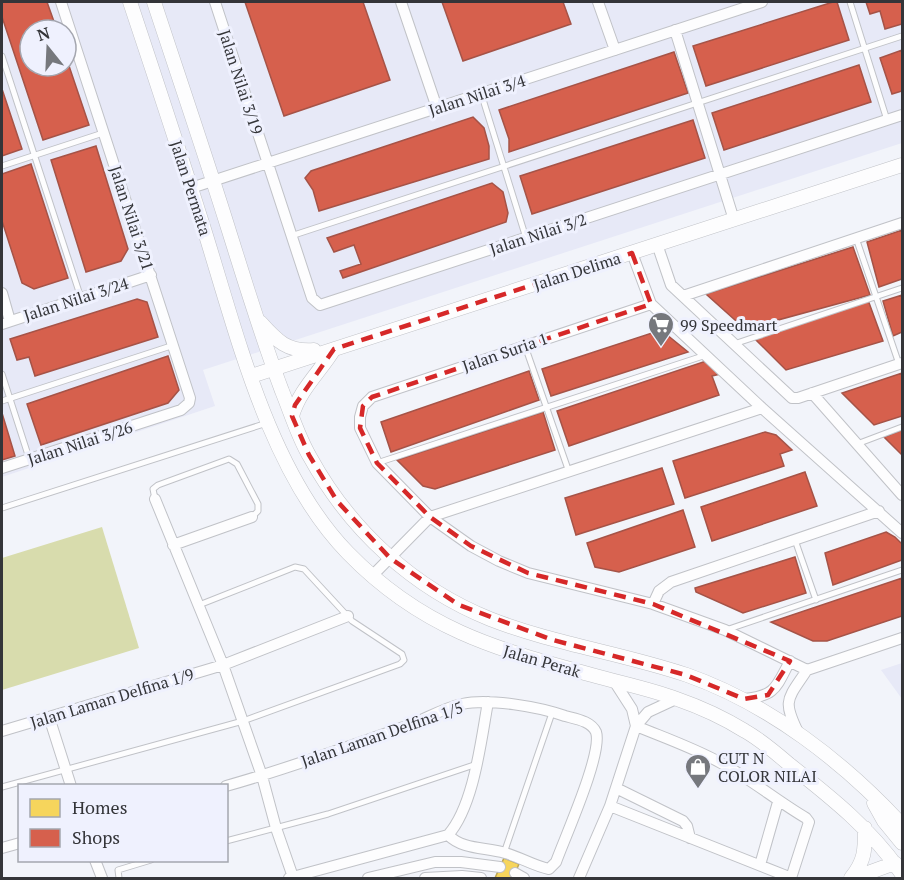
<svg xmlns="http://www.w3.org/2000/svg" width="904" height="880" font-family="'PT Serif',serif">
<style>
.built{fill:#e7e9f7;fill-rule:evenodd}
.green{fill:#d8dcad}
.homes{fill:#f6d55c;stroke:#bca552;stroke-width:1.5}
.shops{fill:#d6604d;stroke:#a55347;stroke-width:1.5}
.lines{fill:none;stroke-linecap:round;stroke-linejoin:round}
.lane-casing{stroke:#c0c2c7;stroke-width:7}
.street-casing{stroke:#c0c2c7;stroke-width:12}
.secondary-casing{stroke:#c0c2c7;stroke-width:15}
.lane{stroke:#fdfdfe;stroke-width:5}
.street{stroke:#fdfdfe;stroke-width:10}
.secondary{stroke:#fdfdfe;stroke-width:14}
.marked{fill:none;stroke:#d62828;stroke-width:4.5;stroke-dasharray:12 8;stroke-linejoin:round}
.labels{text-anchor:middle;stroke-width:6;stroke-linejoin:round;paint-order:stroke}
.street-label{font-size:16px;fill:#343539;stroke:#eff1fe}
.poi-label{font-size:16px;fill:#343539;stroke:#eff1fe;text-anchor:start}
</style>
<rect width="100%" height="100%" fill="#f2f4fa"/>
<path class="built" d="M2,2H902V143L203,370L215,406L2,477ZM30,30H66V66H30Z
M902,663V699L881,670Z"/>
<path class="green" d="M102,527L139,648L2,690V558Z"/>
<path class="homes" d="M504,858L519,864L513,878H495Z"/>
<path class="shops" d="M2,2H47L57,30H30V66H66V57L89,125L43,140L2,17Z
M245,2H363L390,80L284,116Z
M442,2H563L571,24L463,61Z
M833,2H837L849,40L706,86L693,46Z
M866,2H902V24L885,29L880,11L870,14Z
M902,50V91L892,94L880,58Z
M674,52L688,93L509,152V139L499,110Z
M859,65L871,102L724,150L712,113Z
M2,89L22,149L2,156Z
M473,117L484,128L489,146V159L319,211L313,190L305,178L311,171Z
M693,120L705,158L532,214L520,176Z
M96,146L128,249L121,261L86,272L51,160Z
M31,164L68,278L34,289L22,283L2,221V174Z
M492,183L503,192L508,213L506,222L343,278L340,271L361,264L354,245L334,252L327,238Z
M902,230V279L879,287L867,242Z
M853,247L870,295L745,329L706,294Z
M902,295V332L893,336L883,301Z
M137,299L147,302L158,337L35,376L29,357L17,360L10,339Z
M868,300L883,341L786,370L754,338Z
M661,330L688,352L551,396L542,369Z
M168,356L179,390L168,403L41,445L27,404Z
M706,361L720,374L712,376L719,395L569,446L557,411Z
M529,371L539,400L391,452L381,422Z
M902,373V416L874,425L842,393Z
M543,412L555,450L435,489L423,486L397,460Z
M2,413L15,456L2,460Z
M902,430V455L884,437Z
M765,432L776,435L792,450L780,454L784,466L685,498L673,461Z
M662,468L674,504L576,535L565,498Z
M805,472L817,506L712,541L701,507Z
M683,510L695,547L619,572L595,567L587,543Z
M886,532L895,537L902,544V560L833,585L825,553Z
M795,557L806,593L743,613L696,592L695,588Z
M902,578V616L827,641H813L771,622Z"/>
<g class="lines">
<defs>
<path id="lane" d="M850,2L887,120
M2,56L81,298
M481,93L526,238
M2,166L103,133
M291,236L902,36
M856,238L899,364
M734,344L902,288
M525,346L569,472
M2,374L29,458
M2,401L174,345
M857,444L902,427
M377,463L706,355
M155,499L153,489L158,485L229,459L237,464L258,504V511L252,517
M2,508L267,423
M795,540L816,600
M726,630L902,570
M2,787L243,721L400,664L404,660L402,654L352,621L304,569L295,567L290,569L199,605
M226,841L328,814L477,764
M504,853L552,713
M119,878L118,870L151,860"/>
<path id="street" d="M215,2L312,298L320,305L902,115
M401,2L437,108
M598,2L615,50
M675,30L734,220
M191,188L762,2
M657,244L671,285L792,398H798L902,363
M632,253L651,304L762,408L902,533
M2,293L10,321
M683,296L902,223
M651,304L372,397L363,406L360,417V428L377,463L430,517L471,546L499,561L528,573L653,604L725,630L807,670L902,638
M2,324L151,275
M812,393L902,495
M2,468L181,410L189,403L190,398L61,2
M155,499L223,665L262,776L276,828L293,877
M173,545L252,517
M372,576L430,517L762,408
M653,604L659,591L671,582L879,511
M614,681L632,709L636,726
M744,699C776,696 776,687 790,661
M49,717L71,786
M2,731L223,665L348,616
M799,734C782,700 787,700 807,670
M226,786C287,769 347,747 407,726C426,719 443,708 462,704C489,698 540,707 565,716C576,719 591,721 596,732C603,753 565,837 556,862L549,869C534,866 520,857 505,853C485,847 463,850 448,835C474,806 481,740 488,702
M616,788L683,821L687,826L690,838
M610,806L789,877L792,875L809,822L806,818C777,801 751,779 721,763C694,748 665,738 636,726
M2,848L20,843
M95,860L102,878
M760,865L778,802
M515,873L524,878
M289,878L448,835
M368,878L435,862H461L500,867
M425,878L462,876L481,878
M579,878L610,806L636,726L648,712L676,699"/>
<path id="secondary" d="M130,2C155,77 180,153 204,229C237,334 269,472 348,553C421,628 494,649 592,675C620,683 650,689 677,699C700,707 724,718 745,731C761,740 776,753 790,765C832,798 872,830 902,874
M154,2C179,78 205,154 229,231C246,285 262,338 282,391C291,413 298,437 310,457C350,530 413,588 490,619C554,644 622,653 687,675C769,704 844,762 902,825
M260,322C277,341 287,352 314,350
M251,376L902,165
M292,416C300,389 320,372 334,349
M874,803L884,821L902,843
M851,878C865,861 865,850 865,828
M854,878L895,863"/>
</defs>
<use href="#lane" class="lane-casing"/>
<use href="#street" class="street-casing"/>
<use href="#secondary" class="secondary-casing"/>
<use href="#lane" class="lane"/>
<use href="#street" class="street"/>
<use href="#secondary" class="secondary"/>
</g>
<path class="marked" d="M632,253L651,304L372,397L363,406L360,428L377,463L430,517L471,546L528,573L653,604L790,661L768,695L744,699L686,675L553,640L459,605L390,558L337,501L309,455L292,416L295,405L334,349Z"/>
<defs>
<symbol id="supermarket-pin" viewBox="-11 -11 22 30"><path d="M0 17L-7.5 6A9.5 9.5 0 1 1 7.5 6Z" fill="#76787d" stroke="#eff1fe"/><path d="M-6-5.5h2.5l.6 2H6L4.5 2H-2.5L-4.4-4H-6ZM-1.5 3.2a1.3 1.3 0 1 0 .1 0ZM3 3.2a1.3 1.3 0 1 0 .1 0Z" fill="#fff"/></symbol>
<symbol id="shop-pin" viewBox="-11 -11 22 30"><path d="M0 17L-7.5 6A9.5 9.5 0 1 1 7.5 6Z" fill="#76787d" stroke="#eff1fe"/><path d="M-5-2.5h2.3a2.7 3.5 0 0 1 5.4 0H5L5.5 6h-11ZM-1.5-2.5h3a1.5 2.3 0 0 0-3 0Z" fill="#fff"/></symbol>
</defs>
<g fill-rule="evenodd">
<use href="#supermarket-pin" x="646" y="310" width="30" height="40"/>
<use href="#shop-pin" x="683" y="752" width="30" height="40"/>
</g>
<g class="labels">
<g class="street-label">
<text transform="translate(241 82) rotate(72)" y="6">Jalan Nilai 3/19</text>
<text transform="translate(477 95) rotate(-18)" y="6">Jalan Nilai 3/4</text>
<text transform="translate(191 188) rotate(72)" y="6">Jalan Permata</text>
<text transform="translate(132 218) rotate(72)" y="6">Jalan Nilai 3/21</text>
<text transform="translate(538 234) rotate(-18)" y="6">Jalan Nilai 3/2</text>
<text transform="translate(577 271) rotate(-18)" y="6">Jalan Delima</text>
<text transform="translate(76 299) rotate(-18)" y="6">Jalan Nilai 3/24</text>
<text transform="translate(505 352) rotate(-19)" y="6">Jalan Suria 1</text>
<text transform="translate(80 443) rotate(-18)" y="6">Jalan Nilai 3/26</text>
<text transform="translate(542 661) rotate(16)" y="6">Jalan Perak</text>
<text transform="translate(112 698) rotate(-17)" y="6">Jalan Laman Delfina 1/9</text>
<text transform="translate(382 734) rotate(-19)" y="6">Jalan Laman Delfina 1/5</text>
</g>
<g class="poi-label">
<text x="680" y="331">99 Speedmart</text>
<text x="718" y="764">CUT N<tspan x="718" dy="18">COLOR NILAI</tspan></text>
</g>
</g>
<rect width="904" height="880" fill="none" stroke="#343539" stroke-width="6"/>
<rect x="18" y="784" width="210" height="78" fill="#eff1fe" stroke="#a4a6af" stroke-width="1.5"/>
<rect x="30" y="799" width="30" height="18" fill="#f6d55c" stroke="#a4a6af" stroke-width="1.5"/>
<text x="72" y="814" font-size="18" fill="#343539">Homes</text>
<rect x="30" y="829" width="30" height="18" fill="#d6604d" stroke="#a4a6af" stroke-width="1.5"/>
<text x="72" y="844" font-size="18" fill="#343539">Shops</text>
<g transform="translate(48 48) rotate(342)"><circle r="28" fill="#eff1fe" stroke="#a4a6af" stroke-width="1.5"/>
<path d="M0-4.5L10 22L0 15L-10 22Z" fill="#76787d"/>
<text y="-9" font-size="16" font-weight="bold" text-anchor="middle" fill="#343539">N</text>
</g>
</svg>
